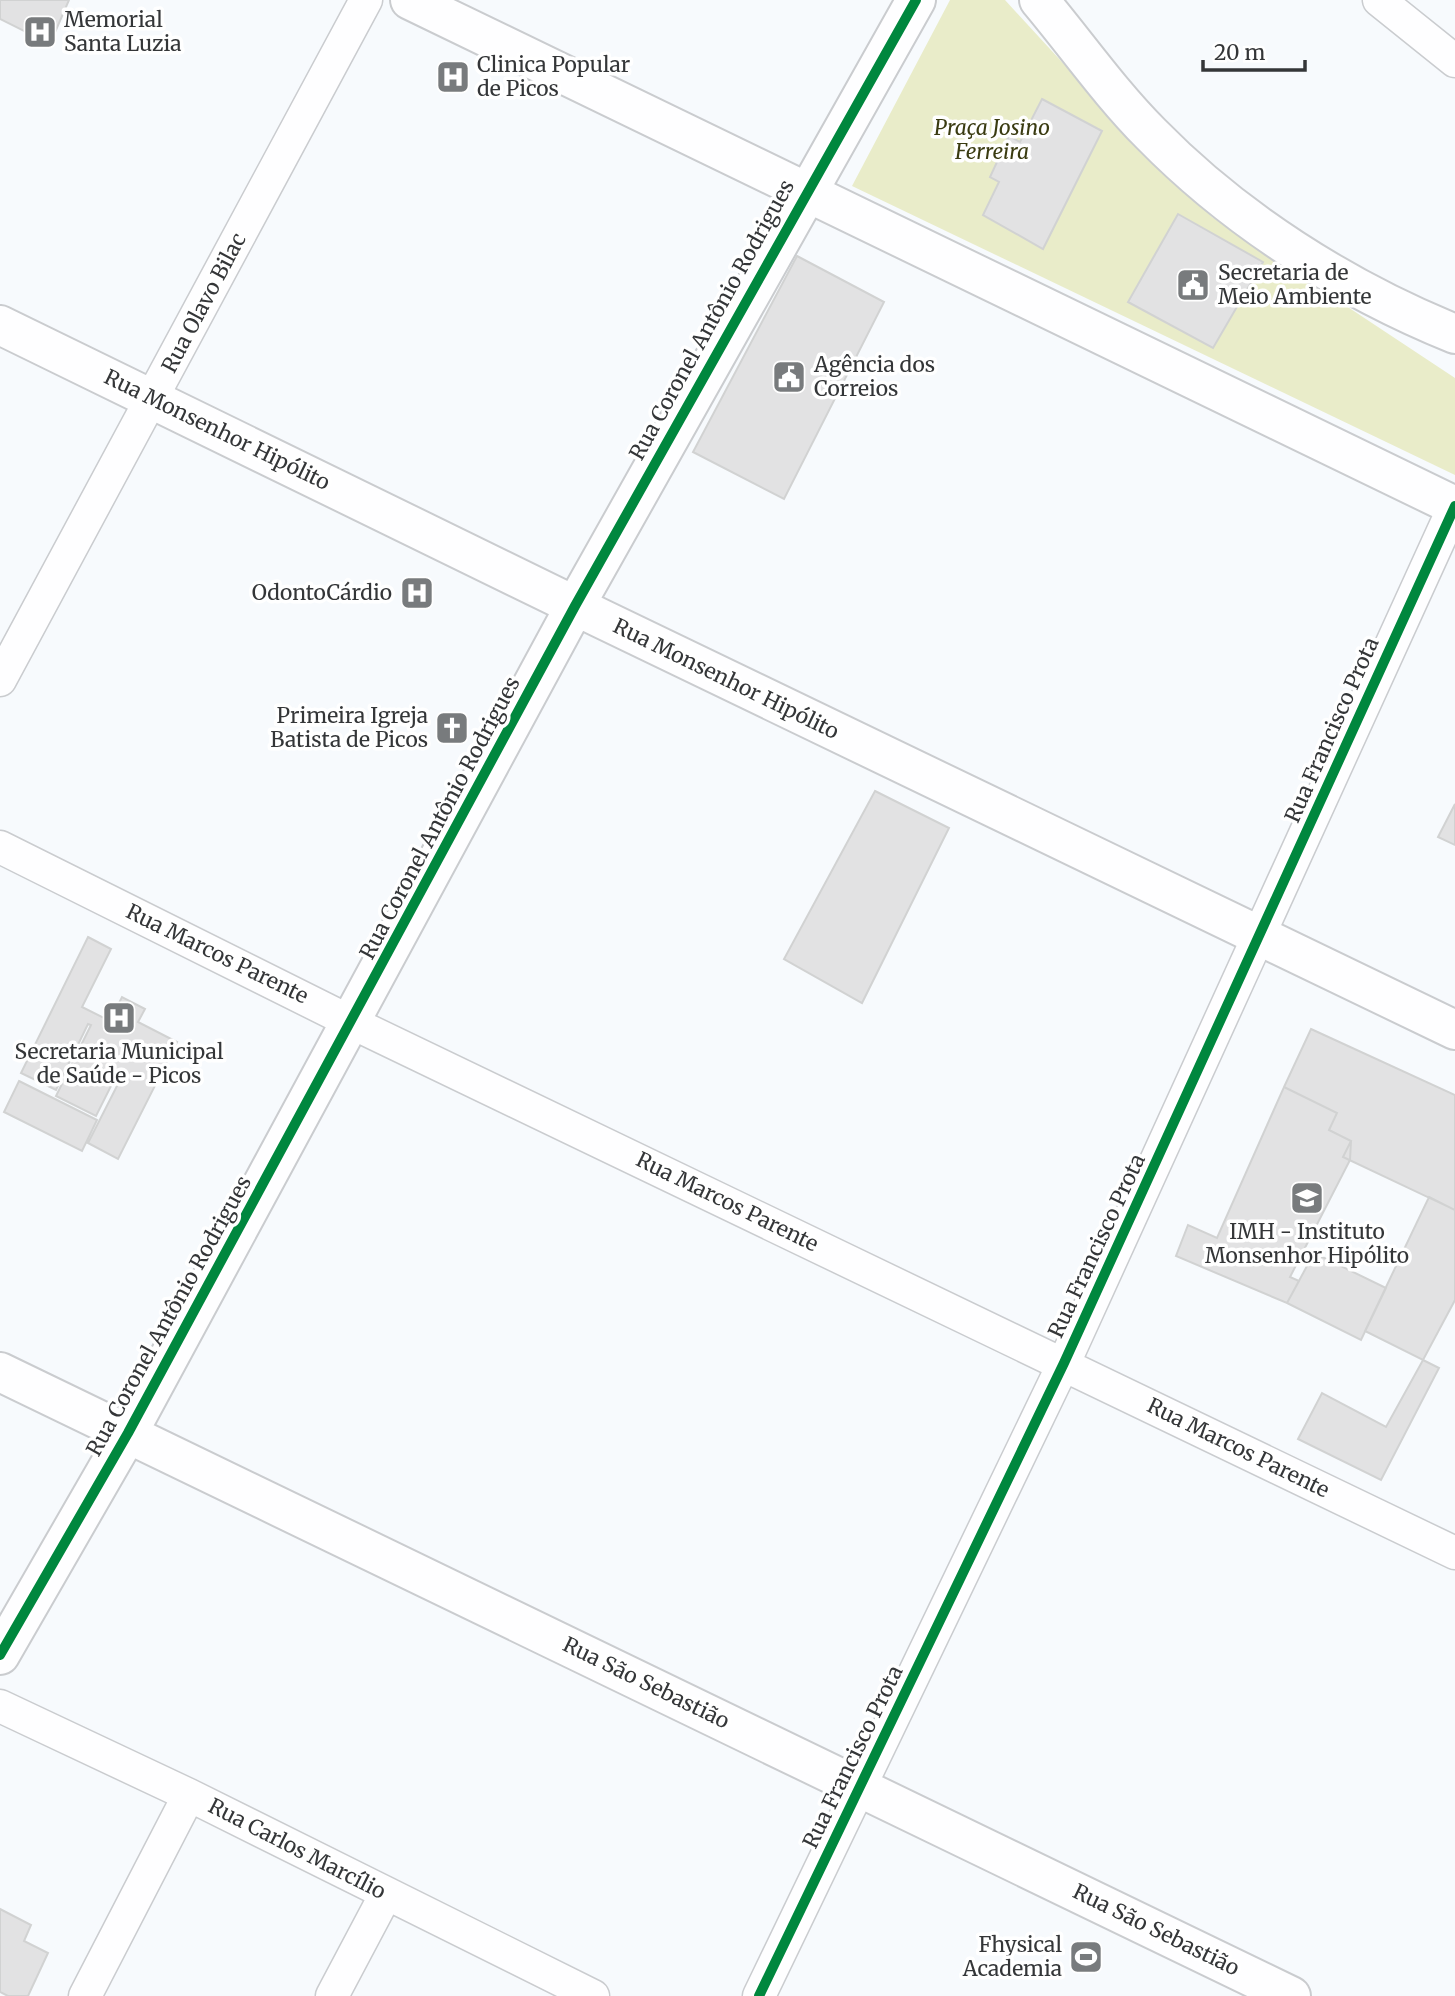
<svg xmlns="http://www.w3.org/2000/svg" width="1455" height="1996" font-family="Merriweather,serif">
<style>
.green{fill:#e9ecc9}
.building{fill:#e2e2e3;stroke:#d1d2d2;stroke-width:2}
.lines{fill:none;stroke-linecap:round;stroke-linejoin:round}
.minor-casing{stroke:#cacccf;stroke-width:35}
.tertiary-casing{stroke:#cacccf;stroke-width:42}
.minor{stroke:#fefeff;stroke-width:32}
.tertiary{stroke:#fefeff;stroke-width:38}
.cycleway-casing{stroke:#fff;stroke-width:15}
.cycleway{stroke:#00873e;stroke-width:10}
.labels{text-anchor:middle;stroke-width:7;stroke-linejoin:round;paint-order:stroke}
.poi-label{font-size:21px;fill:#343638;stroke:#fff;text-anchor:start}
.park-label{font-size:21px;font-style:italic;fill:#3a3b11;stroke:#fff}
.street-label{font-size:21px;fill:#343638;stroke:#fff}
</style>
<rect width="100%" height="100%" fill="#f7fafd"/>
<path class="green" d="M950,0H1005L1153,161L1212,217L1455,378V475L852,186Z"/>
<path class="building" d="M0,0H69L50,44L0,19Z
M1042,99L1102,131L1043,249L983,215L999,182L990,177L1009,136L1020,142Z
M1178,214L1263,262L1213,348L1128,302Z
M797,256L884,302L784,499L693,452Z
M875,791L949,828L862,1003L784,959Z
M1455,804V845L1438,837Z
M88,937L111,949L82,1007L110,1021L122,997L145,1009L138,1022L177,1042L118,1159L88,1143L119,1082L114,1080L96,1116L56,1096L91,1025L88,1024L56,1090L21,1073Z
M1311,1029L1455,1095V1210L1343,1157L1351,1141L1329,1130L1337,1113L1284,1087Z
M19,1081L97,1120L82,1151L4,1112Z
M1284,1087L1337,1113L1329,1130L1351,1141L1350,1160L1290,1277L1299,1281L1287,1303L1176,1256L1188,1225L1217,1238Z
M1429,1197L1455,1210V1300L1423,1360L1365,1331Z
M1314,1253L1386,1288L1361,1340L1287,1303Z
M1423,1360L1439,1368L1381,1480L1298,1439L1322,1393L1386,1427Z
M0,1909L31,1925L24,1941L48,1953L28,1996H8L0,1992Z"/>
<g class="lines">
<defs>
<path id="minor" d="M1379,0L1455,61
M0,680L366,0
M0,847L367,1030L1455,1553
M0,1706L189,1795L593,1996
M85,1996L189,1795
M332,1996L386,1894
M759,1996L1064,1363L1455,505"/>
<path id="tertiary" d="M410,0L1455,506
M1039,0C1076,44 1110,93 1151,134C1235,220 1344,289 1455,334
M0,325L600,618L1455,1030
M0,1372L1291,1996
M0,1655L128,1433L575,606L916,0"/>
</defs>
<use href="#minor" class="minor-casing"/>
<use href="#tertiary" class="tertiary-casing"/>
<use href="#minor" class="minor"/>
<use href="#tertiary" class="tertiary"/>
<defs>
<path id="cycleway" d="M0,1655L128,1433L575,606L916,0
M759,1996L1064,1363L1455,506"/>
</defs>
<use href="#cycleway" class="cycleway-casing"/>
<use href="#cycleway" class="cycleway"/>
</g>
<defs>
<symbol id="hospital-square" viewBox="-11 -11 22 22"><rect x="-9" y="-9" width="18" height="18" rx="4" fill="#787b7d" stroke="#fff"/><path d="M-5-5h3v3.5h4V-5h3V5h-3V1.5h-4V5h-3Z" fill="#fff"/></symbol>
<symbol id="civic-square" viewBox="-11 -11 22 22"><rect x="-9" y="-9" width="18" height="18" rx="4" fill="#787b7d" stroke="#fff"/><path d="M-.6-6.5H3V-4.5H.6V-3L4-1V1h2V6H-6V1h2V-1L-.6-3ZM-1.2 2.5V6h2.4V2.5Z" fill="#fff"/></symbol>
<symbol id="church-square" viewBox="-11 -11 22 22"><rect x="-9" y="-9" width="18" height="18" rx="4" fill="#787b7d" stroke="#fff"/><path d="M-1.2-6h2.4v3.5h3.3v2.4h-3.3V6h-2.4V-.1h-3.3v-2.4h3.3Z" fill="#fff"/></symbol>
<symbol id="school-square" viewBox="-11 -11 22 22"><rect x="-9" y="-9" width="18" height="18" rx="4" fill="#787b7d" stroke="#fff"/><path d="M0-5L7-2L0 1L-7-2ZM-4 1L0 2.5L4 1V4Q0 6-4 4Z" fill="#fff"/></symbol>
<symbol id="stadium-square" viewBox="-11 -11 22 22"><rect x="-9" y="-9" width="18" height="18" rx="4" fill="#787b7d" stroke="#fff"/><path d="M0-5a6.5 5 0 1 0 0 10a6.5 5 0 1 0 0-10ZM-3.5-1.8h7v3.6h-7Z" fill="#fff"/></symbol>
</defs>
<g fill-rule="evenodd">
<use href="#hospital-square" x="21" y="13" width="38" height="38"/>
<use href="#hospital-square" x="434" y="58" width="38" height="38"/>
<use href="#civic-square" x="1174" y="266" width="38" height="38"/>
<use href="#civic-square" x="770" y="358" width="38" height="38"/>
<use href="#hospital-square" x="398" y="574" width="38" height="38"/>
<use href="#church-square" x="433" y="709" width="38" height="38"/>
<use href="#hospital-square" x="100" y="999" width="38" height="38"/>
<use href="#school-square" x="1288" y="1179" width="38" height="38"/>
<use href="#stadium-square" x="1067" y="1938" width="38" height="38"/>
</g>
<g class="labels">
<g class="poi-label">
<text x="64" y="27">Memorial<tspan x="64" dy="24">Santa Luzia</tspan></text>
<text x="477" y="72">Clinica Popular<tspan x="477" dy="24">de Picos</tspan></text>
<text x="1218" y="280">Secretaria de<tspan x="1218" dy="24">Meio Ambiente</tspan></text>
<text x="814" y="372">Agência dos<tspan x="814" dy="24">Correios</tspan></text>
<text x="392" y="600" text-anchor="end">OdontoCárdio</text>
<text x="428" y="723" text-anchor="end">Primeira Igreja<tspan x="428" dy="24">Batista de Picos</tspan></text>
<text x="119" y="1059" text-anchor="middle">Secretaria Municipal<tspan x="119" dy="24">de Saúde - Picos</tspan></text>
<text x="1307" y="1239" text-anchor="middle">IMH - Instituto<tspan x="1307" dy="24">Monsenhor Hipólito</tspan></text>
<text x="1062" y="1952" text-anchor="end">Fhysical<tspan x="1062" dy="24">Academia</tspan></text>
</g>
<g class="park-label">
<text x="992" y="135">Praça Josino<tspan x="992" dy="24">Ferreira</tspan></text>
</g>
<g class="street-label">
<text transform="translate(204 303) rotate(-62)" y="7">Rua Olavo Bilac</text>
<text transform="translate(712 320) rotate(-61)" y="7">Rua Coronel Antônio Rodrigues</text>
<text transform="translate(217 430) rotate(26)" y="7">Rua Monsenhor Hipólito</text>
<text transform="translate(726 679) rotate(26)" y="7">Rua Monsenhor Hipólito</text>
<text transform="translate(1332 730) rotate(-66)" y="7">Rua Francisco Prota</text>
<text transform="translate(440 818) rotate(-62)" y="7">Rua Coronel Antônio Rodrigues</text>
<text transform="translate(217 954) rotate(26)" y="7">Rua Marcos Parente</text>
<text transform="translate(727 1202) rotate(26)" y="7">Rua Marcos Parente</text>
<text transform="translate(1097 1246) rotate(-65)" y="7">Rua Francisco Prota</text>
<text transform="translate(169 1316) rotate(-61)" y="7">Rua Coronel Antônio Rodrigues</text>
<text transform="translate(1238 1448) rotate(26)" y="7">Rua Marcos Parente</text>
<text transform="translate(646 1683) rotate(26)" y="7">Rua São Sebastião</text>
<text transform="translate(853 1757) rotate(-64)" y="7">Rua Francisco Prota</text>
<text transform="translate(297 1849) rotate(27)" y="7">Rua Carlos Marcílio</text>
<text transform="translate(1156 1930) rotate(26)" y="7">Rua São Sebastião</text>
</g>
</g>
<path d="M1203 60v10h102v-10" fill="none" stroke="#343638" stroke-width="3.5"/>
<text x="1214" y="60" font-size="21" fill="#343638" stroke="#ffffff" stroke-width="5" paint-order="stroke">20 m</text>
</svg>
